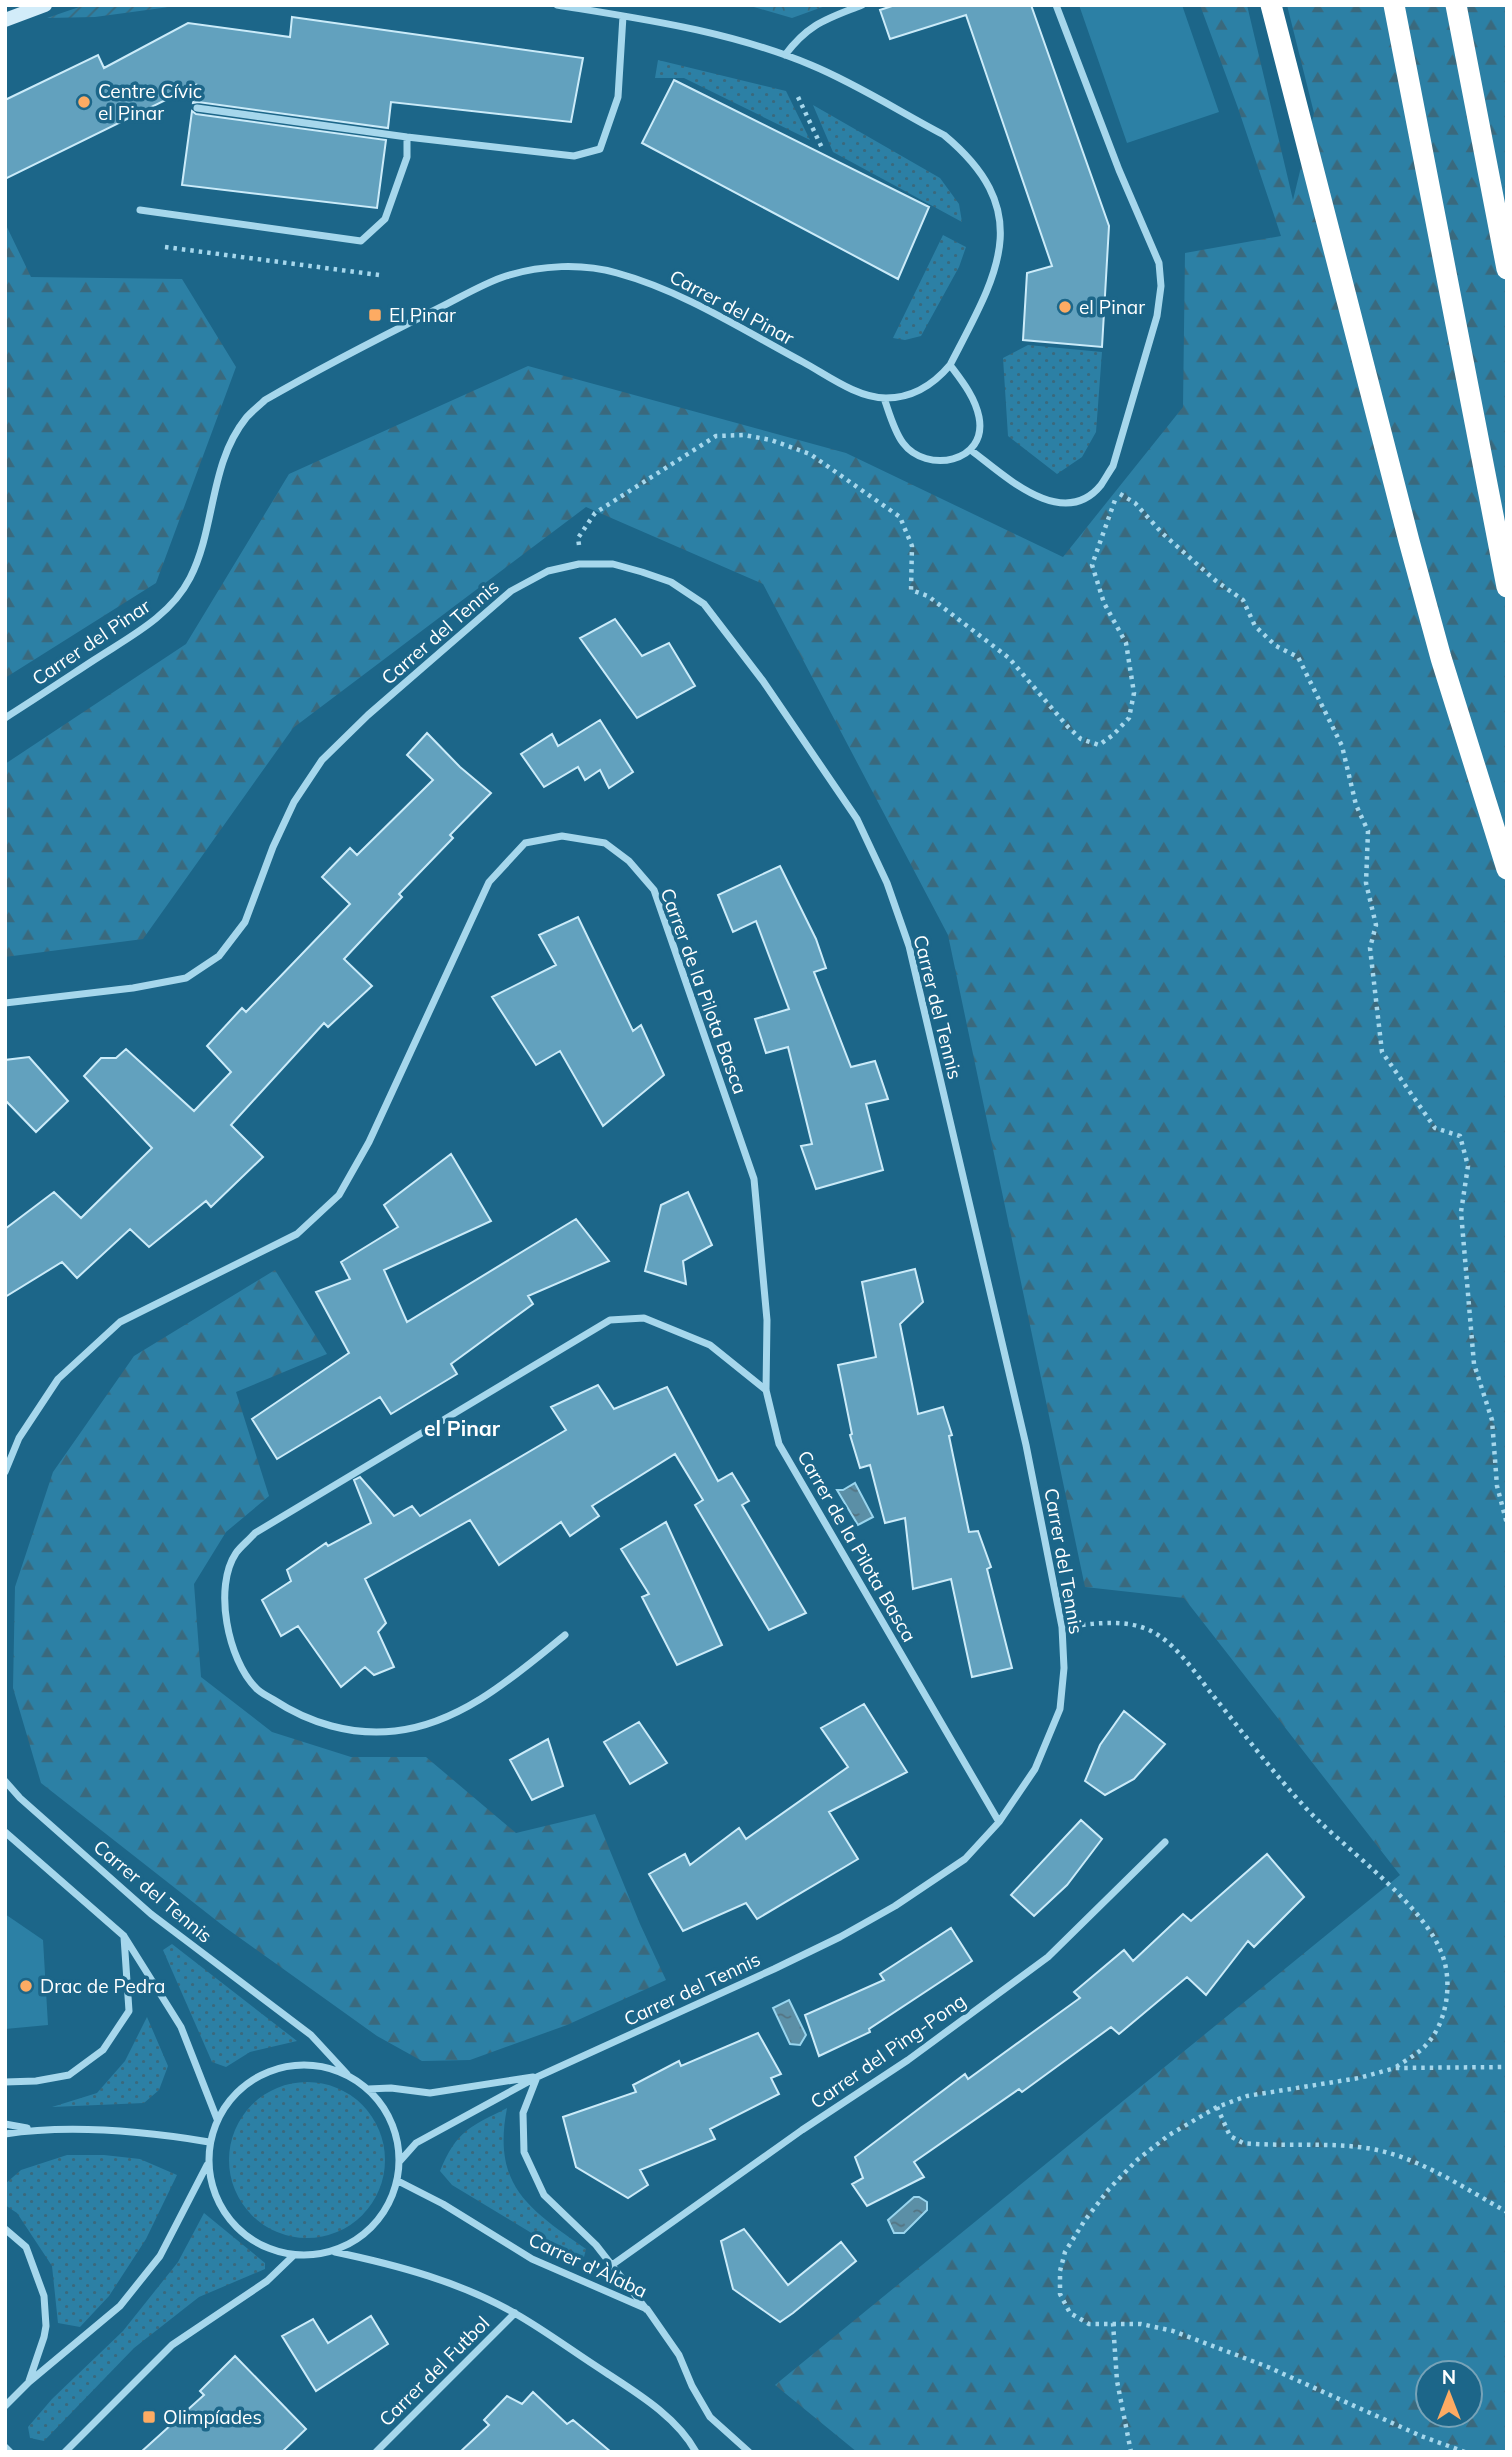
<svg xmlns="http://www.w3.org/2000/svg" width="1512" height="2457" font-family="Mulish,sans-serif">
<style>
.grass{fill:url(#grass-dots)}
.forest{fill:url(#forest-firs);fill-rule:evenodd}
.park{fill:url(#park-crowns)}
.garden{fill:url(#garden-furrows)}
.pitch{fill:#2c80a5}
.water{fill:url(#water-ripples);stroke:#99d5ee;stroke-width:2}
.building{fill:#62a1be;stroke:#cbebf9;stroke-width:2}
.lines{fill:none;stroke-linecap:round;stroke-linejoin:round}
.path{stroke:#a6d7ec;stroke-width:4.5;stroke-dasharray:3.5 5;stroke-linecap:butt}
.minor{stroke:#a6d7ec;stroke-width:7}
.secondary{stroke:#d2ecf9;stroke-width:14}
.motorway{stroke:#fff;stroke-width:21}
.poi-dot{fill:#fdab63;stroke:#1c6689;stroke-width:2.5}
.labels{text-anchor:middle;stroke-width:7;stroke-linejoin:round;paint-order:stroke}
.poi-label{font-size:19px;fill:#fff;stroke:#1c6689;text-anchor:start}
.street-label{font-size:19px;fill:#fff;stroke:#1c6689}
.neighbourhood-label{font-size:21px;font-weight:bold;fill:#fff;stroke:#1c6689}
</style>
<defs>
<pattern id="grass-dots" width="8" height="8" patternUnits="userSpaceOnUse" patternTransform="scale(1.75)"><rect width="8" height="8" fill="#2c80a5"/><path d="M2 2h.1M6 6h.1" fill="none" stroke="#3a697d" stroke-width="1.8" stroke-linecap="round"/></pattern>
<pattern id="forest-firs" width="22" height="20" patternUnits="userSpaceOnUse" patternTransform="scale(1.75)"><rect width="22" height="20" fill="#2c80a5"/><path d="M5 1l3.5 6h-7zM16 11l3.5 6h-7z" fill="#3a697d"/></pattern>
<pattern id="park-crowns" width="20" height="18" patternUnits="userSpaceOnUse" patternTransform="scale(1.75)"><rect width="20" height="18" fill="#2c80a5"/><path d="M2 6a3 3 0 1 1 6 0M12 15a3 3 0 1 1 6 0" fill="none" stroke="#3a697d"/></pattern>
<pattern id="garden-furrows" width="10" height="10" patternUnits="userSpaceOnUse" patternTransform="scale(1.75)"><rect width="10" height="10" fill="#2c80a5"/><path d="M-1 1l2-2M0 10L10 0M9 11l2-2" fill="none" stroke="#3a697d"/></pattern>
<pattern id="water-ripples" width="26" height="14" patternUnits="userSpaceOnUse" patternTransform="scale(1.75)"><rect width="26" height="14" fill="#5b8fa6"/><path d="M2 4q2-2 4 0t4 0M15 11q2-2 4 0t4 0" fill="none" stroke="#557482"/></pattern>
</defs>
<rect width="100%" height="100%" fill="#1c6689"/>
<path class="grass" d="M658,60L786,91L810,140L684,78H655Z
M813,105L940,178L959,204L962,222L833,152Z
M943,235L966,247L959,267L921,336L905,340L893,338Z
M1028,345L1102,352L1096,432L1082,457L1057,474L1008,436L1003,358Z
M172,1944L297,2041L250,2052L226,2067L212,2062L163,1950Z
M147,2017L168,2066L159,2090L144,2103L52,2107L97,2093L125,2061Z
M229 2160a78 78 0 1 1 156 0a78 78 0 1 1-156 0Z
M507,2108C492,2185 528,2209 586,2249L584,2257L576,2260L452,2185L440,2171C457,2130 470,2127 507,2108Z
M67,2155H104L140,2159L177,2175L146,2239L109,2296L80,2327L58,2323L52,2266L17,2213L5,2205V2184L21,2170Z
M204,2213L265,2263V2269L199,2297L134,2348L44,2441L30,2438L28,2427L52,2399L123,2331L178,2262Z"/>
<path class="forest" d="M1200,5H1247L1293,200L1314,113L1287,5H1507V2452H857L775,2385L1400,1875L1184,1598L1085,1587L948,935L763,584L586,507L293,728L143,939L5,957V764L186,644L289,474L528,366L846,453L1063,557L1183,407L1185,253L1281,236L1238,108ZM1428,2373H1470V2415H1428Z
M5,223L31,277L182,279L236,367L156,583L5,678Z
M275,1270L327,1354L236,1392L269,1496L226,1532L194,1584L201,1677L272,1732L351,1757H426L516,1833L595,1814L640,1924L666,1980L567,2025L470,2060L422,2061L377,2036L226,1928L41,1783L13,1688L15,1587L53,1472L134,1356Z"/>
<path class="park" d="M747,5H828L792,18Z"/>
<path class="garden" d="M85,5H184L95,17L47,18Z"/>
<path class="pitch" d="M1079,5H1182L1219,112L1127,143Z
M5,1914L43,1940L48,2025L5,2029Z"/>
<path class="water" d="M855,1483L873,1517L858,1525L837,1490H843Z
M789,2000L806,2035L800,2045L790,2044L773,2008Z
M914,2197H919L927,2202V2210L904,2233H894L888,2220Z"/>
<path class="building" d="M895,5H1031L1109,226L1102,347L1023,340L1027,273L1052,266L966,15L890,39L880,10Z
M292,17L583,58L571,122L391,102L388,128L198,102L193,103L196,85L5,179V100L98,55L104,68L188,23L290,37Z
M674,80L929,207L898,279L642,143Z
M192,111L196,114L386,140L377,208L182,185Z
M615,619L642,656L669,643L695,686L637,718L580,638Z
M600,720L633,772L609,788L600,770L585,780L578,767L544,787L521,754L552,734L558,746Z
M427,733L460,767L491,793L450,835L453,838L399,894L402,897L344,959L372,986L328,1027L324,1023L231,1125L263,1157L211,1207L206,1201L149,1247L130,1229L77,1278L62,1262L5,1297V1229L54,1192L81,1218L152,1148L84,1076L101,1058H116L126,1049L194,1111L231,1072L207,1046L242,1008L246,1012L350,904L322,877L350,848L357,855L433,780L407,755Z
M780,866L816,939L826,968L814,972L851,1067L875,1061L888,1099L866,1104L883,1170L816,1189L801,1146L812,1144L788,1047L766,1053L755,1019L789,1009L756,921L733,932L718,895Z
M578,917L633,1031L641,1025L664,1075L603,1126L560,1051L536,1065L492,997L556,965L539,935Z
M29,1057L68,1101L36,1132L5,1100V1060Z
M451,1154L491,1221L384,1270L407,1322L576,1219L609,1261L528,1296L533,1304L451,1364L457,1374L391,1414L380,1397L277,1459L252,1419L349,1353L316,1292L350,1279L341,1262L398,1227L384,1205Z
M688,1192L712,1245L683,1261L686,1284L645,1271L661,1205Z
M915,1269L923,1302L900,1324L918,1414L943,1407L952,1435L949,1436L969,1532L978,1531L991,1567L987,1569L1012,1668L972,1677L951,1579L913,1589L905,1518L885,1523L870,1465L860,1468L850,1435L852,1434L838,1365L876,1357L862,1282Z
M598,1385L614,1409L667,1387L718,1481L732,1473L749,1501L742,1505L806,1613L769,1630L695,1505L703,1500L675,1454L592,1506L599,1516L570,1536L561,1522L499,1565L470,1520L365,1579L386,1623L378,1632L394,1667L374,1675L365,1667L341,1687L298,1626L281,1636L262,1600L291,1581L287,1570L326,1543L328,1546L371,1523L354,1480L360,1477L394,1516L412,1506L420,1516L566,1430L551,1407Z
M666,1522L722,1645L677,1665L642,1597L649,1594L621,1549Z
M864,1704L907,1772L829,1812L858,1859L757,1919L746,1903L683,1931L649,1874L685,1854L690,1865L739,1828L746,1839L848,1767L821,1728Z
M1124,1711L1165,1744L1134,1779L1105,1795L1085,1781L1100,1745Z
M639,1722L667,1763L630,1784L604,1742Z
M548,1739L563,1786L532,1800L510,1760Z
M1081,1820L1102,1839L1067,1885L1034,1916L1011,1895Z
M1267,1854L1304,1897L1254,1947L1248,1941L1206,1995L1187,1977L1119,2034L1111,2027L1022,2092L1019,2089L914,2162L924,2177L867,2206L852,2184L863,2178L855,2157L965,2074L968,2079L1080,1998L1074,1992L1124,1950L1133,1961L1183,1914L1191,1921Z
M951,1928L972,1961L869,2029L870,2032L819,2056L805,2015L884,1980L880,1974Z
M758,2033L781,2074L771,2078L779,2094L710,2129L715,2139L640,2170L648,2185L628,2198L576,2167L563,2117L636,2092L633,2085L679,2061L681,2066Z
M744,2229L788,2285L841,2242L856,2261L793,2313L780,2322L733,2289L721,2241Z
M371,2316L388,2344L316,2391L282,2336L313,2319L328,2343Z
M235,2356L306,2429L282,2452H141L204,2395L200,2391Z
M533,2392L567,2424L573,2420L611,2452H460L489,2425L484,2420L507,2396L522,2404Z"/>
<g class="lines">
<path class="path" d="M798,97L823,150
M165,247L379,275
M1120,494L1135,503L1162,533L1216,581L1243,600L1255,626L1276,646L1298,657L1342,746L1356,805L1368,831L1366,883L1376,925L1370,948L1382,1052L1435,1128L1460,1136L1468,1166L1461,1212L1474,1364L1492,1420L1497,1486L1507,1524
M579,545L578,538L595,513L716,436L744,435L771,440L810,454L900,517L912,546L911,590L928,596L1009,658L1068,727L1081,739L1099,745L1113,735L1129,718L1134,693L1126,643L1104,603L1092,565L1115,500
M1082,1625C1108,1622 1135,1620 1158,1635C1181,1650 1198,1677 1215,1698C1244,1734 1272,1771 1303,1805C1342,1848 1428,1905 1444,1960C1452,1987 1446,2024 1426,2045C1418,2054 1406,2060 1396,2067
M1217,2107L1230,2136L1243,2143C1284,2147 1326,2142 1366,2148C1416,2155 1464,2188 1507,2212
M1113,2323L1117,2381L1131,2452
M1465,2452L1421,2436L1268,2367L1173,2331L1141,2324H1089L1070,2313L1060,2294V2271L1065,2252L1085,2220L1109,2189L1137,2160L1169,2135L1217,2107L1247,2096L1359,2078L1395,2068L1507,2067"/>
<path class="minor" d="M785,55C809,23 827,19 862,5
M197,108L407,137L574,156L600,149L618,97L623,16
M140,210L361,241L385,219L407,157V137
M884,398C889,412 894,431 903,443C926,474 988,463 979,417C975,397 962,381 950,365
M972,451C1004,475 1063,532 1101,485C1105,479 1109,472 1113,466L1157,316L1161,286L1159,263L1119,170L1056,5
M5,718C35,699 65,679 94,660C129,637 170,617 190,578C216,527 209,464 246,418C251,412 259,406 265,400C322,367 381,337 439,308C461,297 484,283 506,276C541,265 582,263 617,273C683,291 743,330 803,362C827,375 857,398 886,398C912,398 934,384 950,365C996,276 1038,213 944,135C900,112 857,84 811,65C730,31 643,19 557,5
M5,1003L133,988L186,978L219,956L245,922L273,847L294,802L322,760L368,715L511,591L548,571L579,564H613L642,572L671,582L704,604L763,681L857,819L887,883L909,946L1026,1445L1062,1627L1064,1668L1060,1709L1035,1769L999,1822L965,1859L895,1906L840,1937L774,1969L537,2077L416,2143L400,2161
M5,1472L19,1438L58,1379L120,1322L297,1234L339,1195L369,1142L489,882L525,843L562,836L605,843L629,861L654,890L754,1179L767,1320L766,1390L779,1444L999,1822
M565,1635C516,1675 461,1724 395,1731C352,1736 309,1723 274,1700C268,1696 260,1693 256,1688C228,1660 213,1587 236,1553C241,1546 249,1540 255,1533L610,1320L644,1318L710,1345L766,1390
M5,1781L20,1798L151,1914L311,2035L347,2074
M5,1832L124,1936L181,2027L217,2119
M209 2160a95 95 0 1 1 190 0a95 95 0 1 1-190 0Z
M537,2077L523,2113L524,2152L544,2195L596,2245L646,2309
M5,2082L36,2081L69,2075L103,2050L129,2011L124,1937
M368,2089L391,2088L430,2093L533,2077
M5,2124L27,2128
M5,2134C72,2124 143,2131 209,2142
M398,2181L443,2204L532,2259L647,2309L679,2355L692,2386L710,2417L749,2452
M5,2229L26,2247L44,2296L46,2326L44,2337L29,2381
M335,2252C397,2265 461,2282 516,2314C546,2331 575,2353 605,2372C637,2393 677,2417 696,2452
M612,2265L802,2130L908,2060L1048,1957L1165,1842
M5,2406L29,2382L120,2306L160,2256L207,2165
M5,2447L10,2452
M65,2452L172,2345L267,2281L293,2256
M376,2452L515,2313"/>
<path class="secondary" d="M5,20L45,5"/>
<path class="motorway" d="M1271,5L1409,541L1441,658L1507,869
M1394,5L1507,587
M1456,5L1507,269"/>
</g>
<g class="poi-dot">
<circle cx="84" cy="102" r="7"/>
<circle cx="1065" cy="307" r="7"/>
<rect x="368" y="308" width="14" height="14" rx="3.5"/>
<circle cx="26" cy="1986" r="7"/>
<rect x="142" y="2410" width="14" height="14" rx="3.5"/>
</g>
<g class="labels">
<g class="poi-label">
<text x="98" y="98">Centre Cívic<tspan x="98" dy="22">el Pinar</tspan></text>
<text x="1079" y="314">el Pinar</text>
<text x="389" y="322">El Pinar</text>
<text x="40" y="1993">Drac de Pedra</text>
<text x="163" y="2424">Olimpíades</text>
</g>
<g class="street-label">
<text transform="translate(732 307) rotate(28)" y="7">Carrer del Pinar</text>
<text transform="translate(440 632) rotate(-41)" y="7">Carrer del Tennis</text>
<text transform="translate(91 642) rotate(-34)" y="7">Carrer del Pinar</text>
<text transform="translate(704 991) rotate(70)" y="7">Carrer de la Pilota Basca</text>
<text transform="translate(938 1007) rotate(76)" y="7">Carrer del Tennis</text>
<text transform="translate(857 1546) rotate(60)" y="7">Carrer de la Pilota Basca</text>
<text transform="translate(1064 1561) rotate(80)" y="7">Carrer del Tennis</text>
<text transform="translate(153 1891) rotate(40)" y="7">Carrer del Tennis</text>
<text transform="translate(692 1989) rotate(-25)" y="7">Carrer del Tennis</text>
<text transform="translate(888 2051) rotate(-35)" y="7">Carrer del Ping-Pong</text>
<text transform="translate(588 2265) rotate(25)" y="7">Carrer d'Àlaba</text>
<text transform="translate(434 2371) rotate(-45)" y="7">Carrer del Futbol</text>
</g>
<g class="neighbourhood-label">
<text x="462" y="1436">el Pinar</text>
</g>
</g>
<rect width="1512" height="2457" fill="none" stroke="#ffffff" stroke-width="14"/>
<g transform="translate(1449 2394)"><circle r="33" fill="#1c6689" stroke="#77a3b8" stroke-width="2"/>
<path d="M0-5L12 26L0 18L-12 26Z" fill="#fdab63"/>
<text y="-10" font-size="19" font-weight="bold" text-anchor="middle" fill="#ffffff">N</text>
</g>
</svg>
